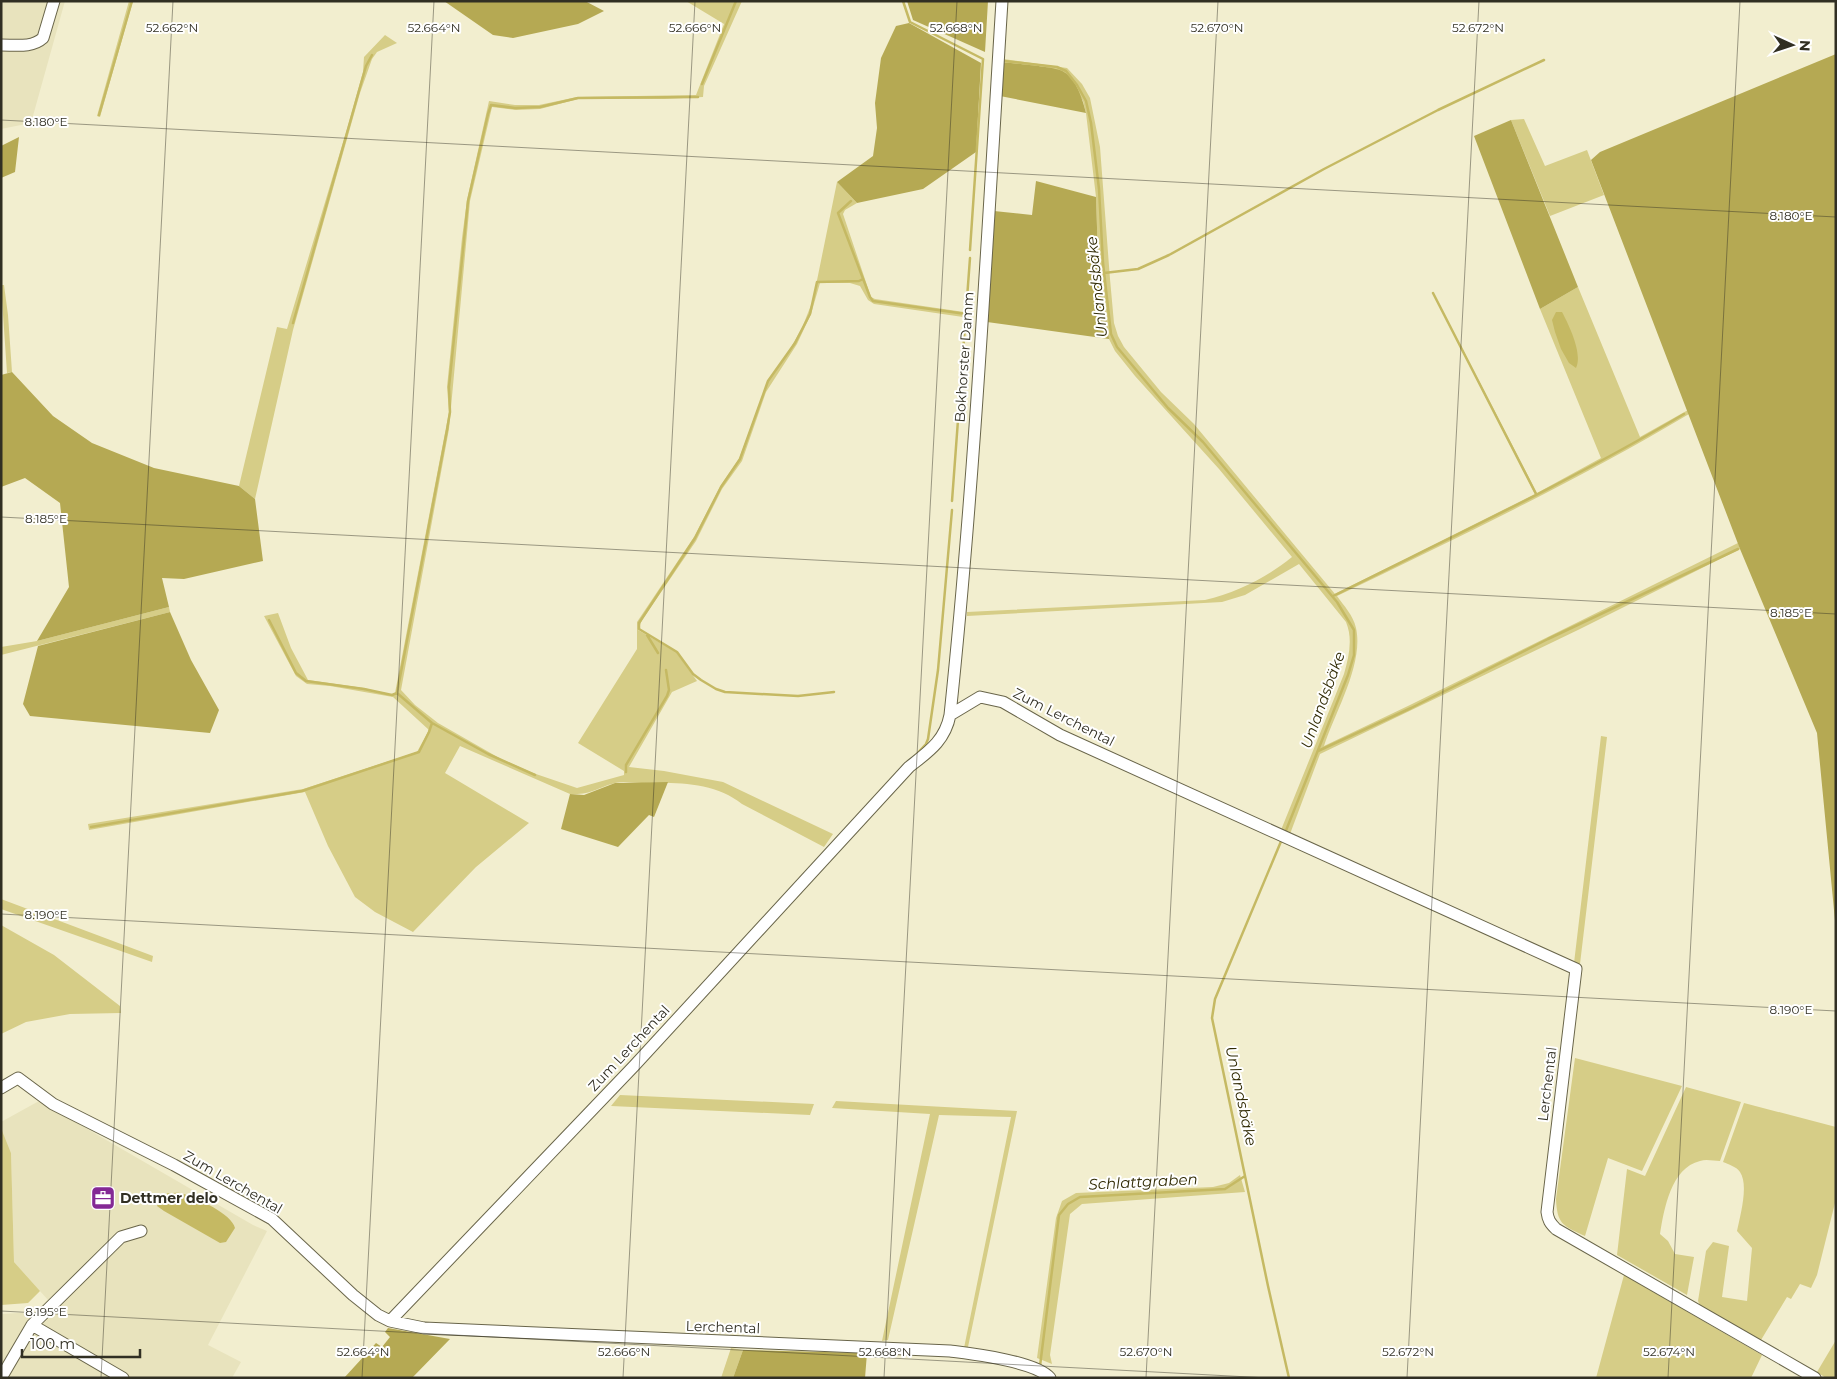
<svg xmlns="http://www.w3.org/2000/svg" width="1837" height="1379" font-family="Montserrat,sans-serif">
<style>
.built{fill:#e8e3bd}
.green{fill:#d6cd87}
.forest{fill:#b5a953}
.water{fill:#c5b963}
.lines{fill:none;stroke-linecap:round;stroke-linejoin:round}
.stream{stroke:#c5b963;stroke-width:2.5}
.minor-casing{stroke:#69654a;stroke-width:13}
.minor{stroke:#fff;stroke-width:11}
.ticks{fill:none;stroke:#312f23;stroke-width:1;stroke-opacity:0.45}
.labels{text-anchor:middle;stroke-width:4;stroke-linejoin:round;paint-order:stroke}
.street-label{font-size:14px;fill:#312f23;stroke:#fff}
.poi-label{font-size:14px;font-weight:bold;fill:#312f23;stroke:#fff;text-anchor:start}
.water-label{font-size:15px;font-style:italic;fill:#312b04;stroke:#fff}
.ticks-label{font-size:12px;text-anchor:middle;fill:#312f23;stroke:#fff;stroke-width:4;stroke-linejoin:round;paint-order:stroke}
</style>
<rect width="100%" height="100%" fill="#f2eecf"/>
<path class="built" d="M1,1H65L31,123L1,129Z
M39,1101L253,1225L267,1231L208,1345L241,1362L232,1378H1V1314L35,1312L48,1300L14,1262L11,1153L1,1128V1122Z"/>
<path class="green" d="M129,1H133L100,117L97,116Z
M686,1H742L704,86L703,97L664,99H578L540,109L516,110L492,107L470,201L449,429L401,690L415,705L438,723L501,759L533,773L577,788L624,775V771L578,743L637,649V622L694,537L721,485L739,459L768,380L786,356L802,328L813,300L837,182L857,203L845,210L843,214L871,297L875,299L964,312L963,317L874,304L868,300L860,286L850,283H820L811,314L797,344L766,392L742,461L722,489L696,541L642,620L638,630L676,652L697,681L672,692L629,767L664,771L723,782L833,834L824,847L742,804C715,782 675,782 642,783C633,783 623,781 615,783C596,788 592,795 570,794L460,746L445,773L529,823L476,867L413,932L375,912L355,897L328,846L305,792L89,830L88,824L303,789L417,752L429,730L393,697L330,686L307,684L296,676L264,616L278,613L291,648L308,680L364,688L392,695L395,693L449,412L447,387L462,238L467,200L489,101L515,105H539L577,97L696,95L724,24Z
M385,35L397,43L377,52L372,59L360,93L293,330L255,499L239,486L277,327L287,329L347,129L363,72L364,57Z
M1003,59L1067,68L1082,84L1090,98L1100,147L1110,279L1114,323L1118,336L1124,347L1161,392L1194,424L1335,594L1535,494L1432,292H1433L1537,493L1601,458L1540,309L1578,287L1640,437L1688,410L1689,414C1577,481 1455,539 1337,596C1344,606 1353,615 1356,628C1364,664 1335,712 1324,746L1410,705L1738,543L1740,549L1580,629L1320,754L1290,834L1281,830L1344,674C1349,656 1353,639 1346,622L1299,564L1245,595L1222,602L967,616V612L1205,600C1237,592 1266,578 1292,557L1219,469L1135,376L1115,351L1109,339L1098,257L1096,197L1086,113L1083,101L1064,72L1040,66L1002,62Z
M1524,119L1545,166L1587,150L1604,195L1550,216L1511,120Z
M1,285H4L8,315L12,372L7,373Z
M169,607L170,612L1,655V647L37,641Z
M1601,736L1607,737L1580,964L1574,963Z
M1,899L153,956L152,962L1,909Z
M1,925L54,955L120,1006L121,1013L70,1014L26,1022L1,1034Z
M1575,1058L1682,1086L1642,1171L1608,1158L1585,1236C1563,1226 1557,1224 1556,1199Z
M1686,1087L1741,1102L1720,1161C1714,1161 1706,1159 1700,1161C1671,1168 1664,1209 1660,1234L1668,1241L1675,1254L1694,1257L1687,1295L1617,1255L1627,1169L1645,1176Z
M620,1095L814,1104L810,1115L611,1106Z
M836,1101L1017,1111L968,1347L964,1348L1011,1117L939,1115L888,1340L882,1341L930,1114L832,1108Z
M1744,1103L1836,1127V1199L1817,1275L1811,1288L1800,1284L1791,1299L1787,1297L1761,1340L1700,1306L1698,1301L1706,1251L1713,1242L1729,1246L1722,1297L1747,1301L1752,1248L1737,1231C1740,1216 1749,1185 1740,1172C1737,1167 1728,1164 1723,1162Z
M1,1128L11,1153L14,1262L40,1291L28,1303L1,1305Z
M1240,1175L1245,1192L1082,1204L1070,1214L1050,1355L1052,1364L1037,1358L1056,1218L1062,1201L1076,1193L1213,1187L1229,1183Z
M1624,1275L1762,1355L1751,1378H1596Z
M1836,1340V1378H1826L1817,1372Z
M731,1348L743,1350L733,1378H721Z"/>
<path class="forest" d="M444,1H585L604,11L578,24L513,38L493,35Z
M907,1H988L985,52L913,20Z
M909,23L981,63L976,152L923,189L857,203L837,182L873,156L877,128L875,103L881,58L896,26Z
M1836,54V931L1817,733L1740,549L1591,160L1600,152Z
M1002,62C1015,64 1054,66 1064,72C1076,79 1083,100 1086,113L1000,96Z
M1511,120L1578,287L1540,309L1474,136Z
M19,137L15,172L1,178V146Z
M1036,181L1096,197L1098,257L1109,339L987,322L994,211L1032,215Z
M12,372L53,416L92,443L154,468L239,486L255,499L263,561L184,579L162,578L169,607L37,641L69,587L60,503L25,478L1,487V375Z
M170,612L191,660L219,710L210,733L30,716L23,704L38,646Z
M668,782L654,817L649,815L618,847L561,829L570,794L584,795L615,783Z
M388,1328L450,1339L412,1378H344L376,1343L382,1347L390,1337L385,1332Z
M743,1350L867,1353L865,1378H733Z"/>
<path class="water" d="M1556,312H1562C1569,325 1583,354 1576,368L1569,363L1561,349L1555,332L1552,320Z
M168,1193C174,1193 179,1192 184,1194C197,1198 232,1214 235,1228L226,1242L220,1243L164,1211L157,1206L160,1199Z"/>
<g class="lines">
<path class="stream" d="M903,1L910,22L983,59L970,250
M1004,61L1057,67L1066,71L1077,85L1086,101L1091,123L1099,189L1103,263L1111,334L1117,347L1168,408L1203,442L1337,602L1354,630V655L1348,675L1285,833
M702,84L736,1
M99,115L132,1
M851,201L838,213L870,297L873,301L966,314
M1104,273L1138,269L1169,255L1324,169L1438,110L1544,60
M1433,293L1536,494
M293,323L366,66L372,55
M952,501L970,258
M1333,596C1451,537 1571,481 1684,414
M269,620L296,673L306,681L364,689L392,695L397,693
M647,635L658,653
M834,692L798,696L725,692L716,689L701,680L693,674L677,652L639,629V623L695,538L721,487L740,459L768,381L795,343L810,314L817,282L859,281L863,279
M1318,751L1411,708L1548,639L1738,549
M915,756L926,744L928,739L938,670L952,510
M626,772V765L667,696L669,690L666,670
M535,775L488,754L432,723L397,693L447,430L450,412L449,387L468,201L488,114L491,105L515,108L540,107L578,98L698,97
M91,827L302,791L419,752L429,732L432,723
M1282,839L1215,999L1212,1018L1268,1286L1289,1378
M1040,1366L1059,1215L1068,1204L1080,1197L1225,1189L1245,1176"/>
<defs>
<path id="minor" d="M1,45C16,45 32,48 43,38L54,1
M950,715C975,478 987,239 1002,1
M1,1088L18,1078L53,1104L174,1165L272,1219L353,1295L378,1315L390,1321L424,1328L950,1351C973,1354 1035,1361 1050,1378
M390,1321L634,1066L909,767C928,752 945,741 950,715L980,697L1003,702L1060,735L1576,969L1547,1212C1548,1220 1550,1223 1556,1229L1815,1378
M32,1325L123,1378
M1,1378L32,1325L121,1237L141,1231"/>
</defs>
<use href="#minor" class="minor-casing"/>
<use href="#minor" class="minor"/>
</g>
<path class="ticks" d="M1,120L1836,217M1,517L1836,614M1,914L1836,1011M1,1311L1268,1378M101,1378L173,1M362,1378L434,1M623,1378L695,1M884,1378L957,1M1146,1378L1218,1M1407,1378L1479,1M1668,1378L1740,1"/>
<defs>
<symbol id="office-square" viewBox="-11 -11 22 22"><rect x="-9" y="-9" width="18" height="18" rx="4" fill="#842995" stroke="#fff"/><path d="M-6-3h4V-5.5h4V-3h4V5H-6ZM-1-4.5V-3h2v-1.5ZM-6 0V1H6V0Z" fill="#fff"/></symbol>
</defs>
<g fill-rule="evenodd">
<use href="#office-square" x="89" y="1184" width="28" height="28"/>
</g>
<g class="labels">
<g class="street-label">
<text transform="translate(964 357) rotate(-86)" y="5">Bokhorster Damm</text>
<text transform="translate(1064 717) rotate(27)" y="5">Zum Lerchental</text>
<text transform="translate(629 1048) rotate(-47)" y="5">Zum Lerchental</text>
<text transform="translate(1547 1084) rotate(-83)" y="5">Lerchental</text>
<text transform="translate(233 1182) rotate(30)" y="5">Zum Lerchental</text>
<text transform="translate(723 1327) rotate(2)" y="5">Lerchental</text>
</g>
<g class="poi-label">
<text x="120" y="1203">Dettmer delo</text>
</g>
<g class="water-label">
<text transform="translate(1097 287) rotate(-96)" y="5">Unlandsbäke</text>
<text transform="translate(1323 700) rotate(-70)" y="5">Unlandsbäke</text>
<text transform="translate(1241 1096) rotate(78)" y="5">Unlandsbäke</text>
<text transform="translate(1143 1182) rotate(-3)" y="5">Schlattgraben</text>
</g>
</g>
<g class="ticks-label">
<text x="172" y="32">52.662°N</text>
<text x="434" y="32">52.664°N</text>
<text x="695" y="32">52.666°N</text>
<text x="956" y="32">52.668°N</text>
<text x="1217" y="32">52.670°N</text>
<text x="1478" y="32">52.672°N</text>
<text x="46" y="126">8.180°E</text>
<text x="1791" y="220">8.180°E</text>
<text x="46" y="523">8.185°E</text>
<text x="1791" y="617">8.185°E</text>
<text x="46" y="919">8.190°E</text>
<text x="1791" y="1014">8.190°E</text>
<text x="46" y="1316">8.195°E</text>
<text x="363" y="1356">52.664°N</text>
<text x="624" y="1356">52.666°N</text>
<text x="885" y="1356">52.668°N</text>
<text x="1146" y="1356">52.670°N</text>
<text x="1408" y="1356">52.672°N</text>
<text x="1669" y="1356">52.674°N</text>
</g>
<rect width="1837" height="1379" fill="none" stroke="#312f23" stroke-width="5"/>
<g transform="translate(1792 45) rotate(93)" stroke="#ffffff" stroke-width="4" paint-order="stroke">
<path d="M0-4L9 19L0 12L-9 19Z" fill="#312f23"/>
<text y="-8" font-size="14" font-weight="bold" text-anchor="middle" fill="#312f23">N</text>
</g>
<path d="M22 1349v8h118v-8" fill="none" stroke="#312f23" stroke-width="2.5"/>
<text x="30" y="1349" font-size="15" fill="#312f23" stroke="#ffffff" stroke-width="4" paint-order="stroke">100 m</text>
</svg>
